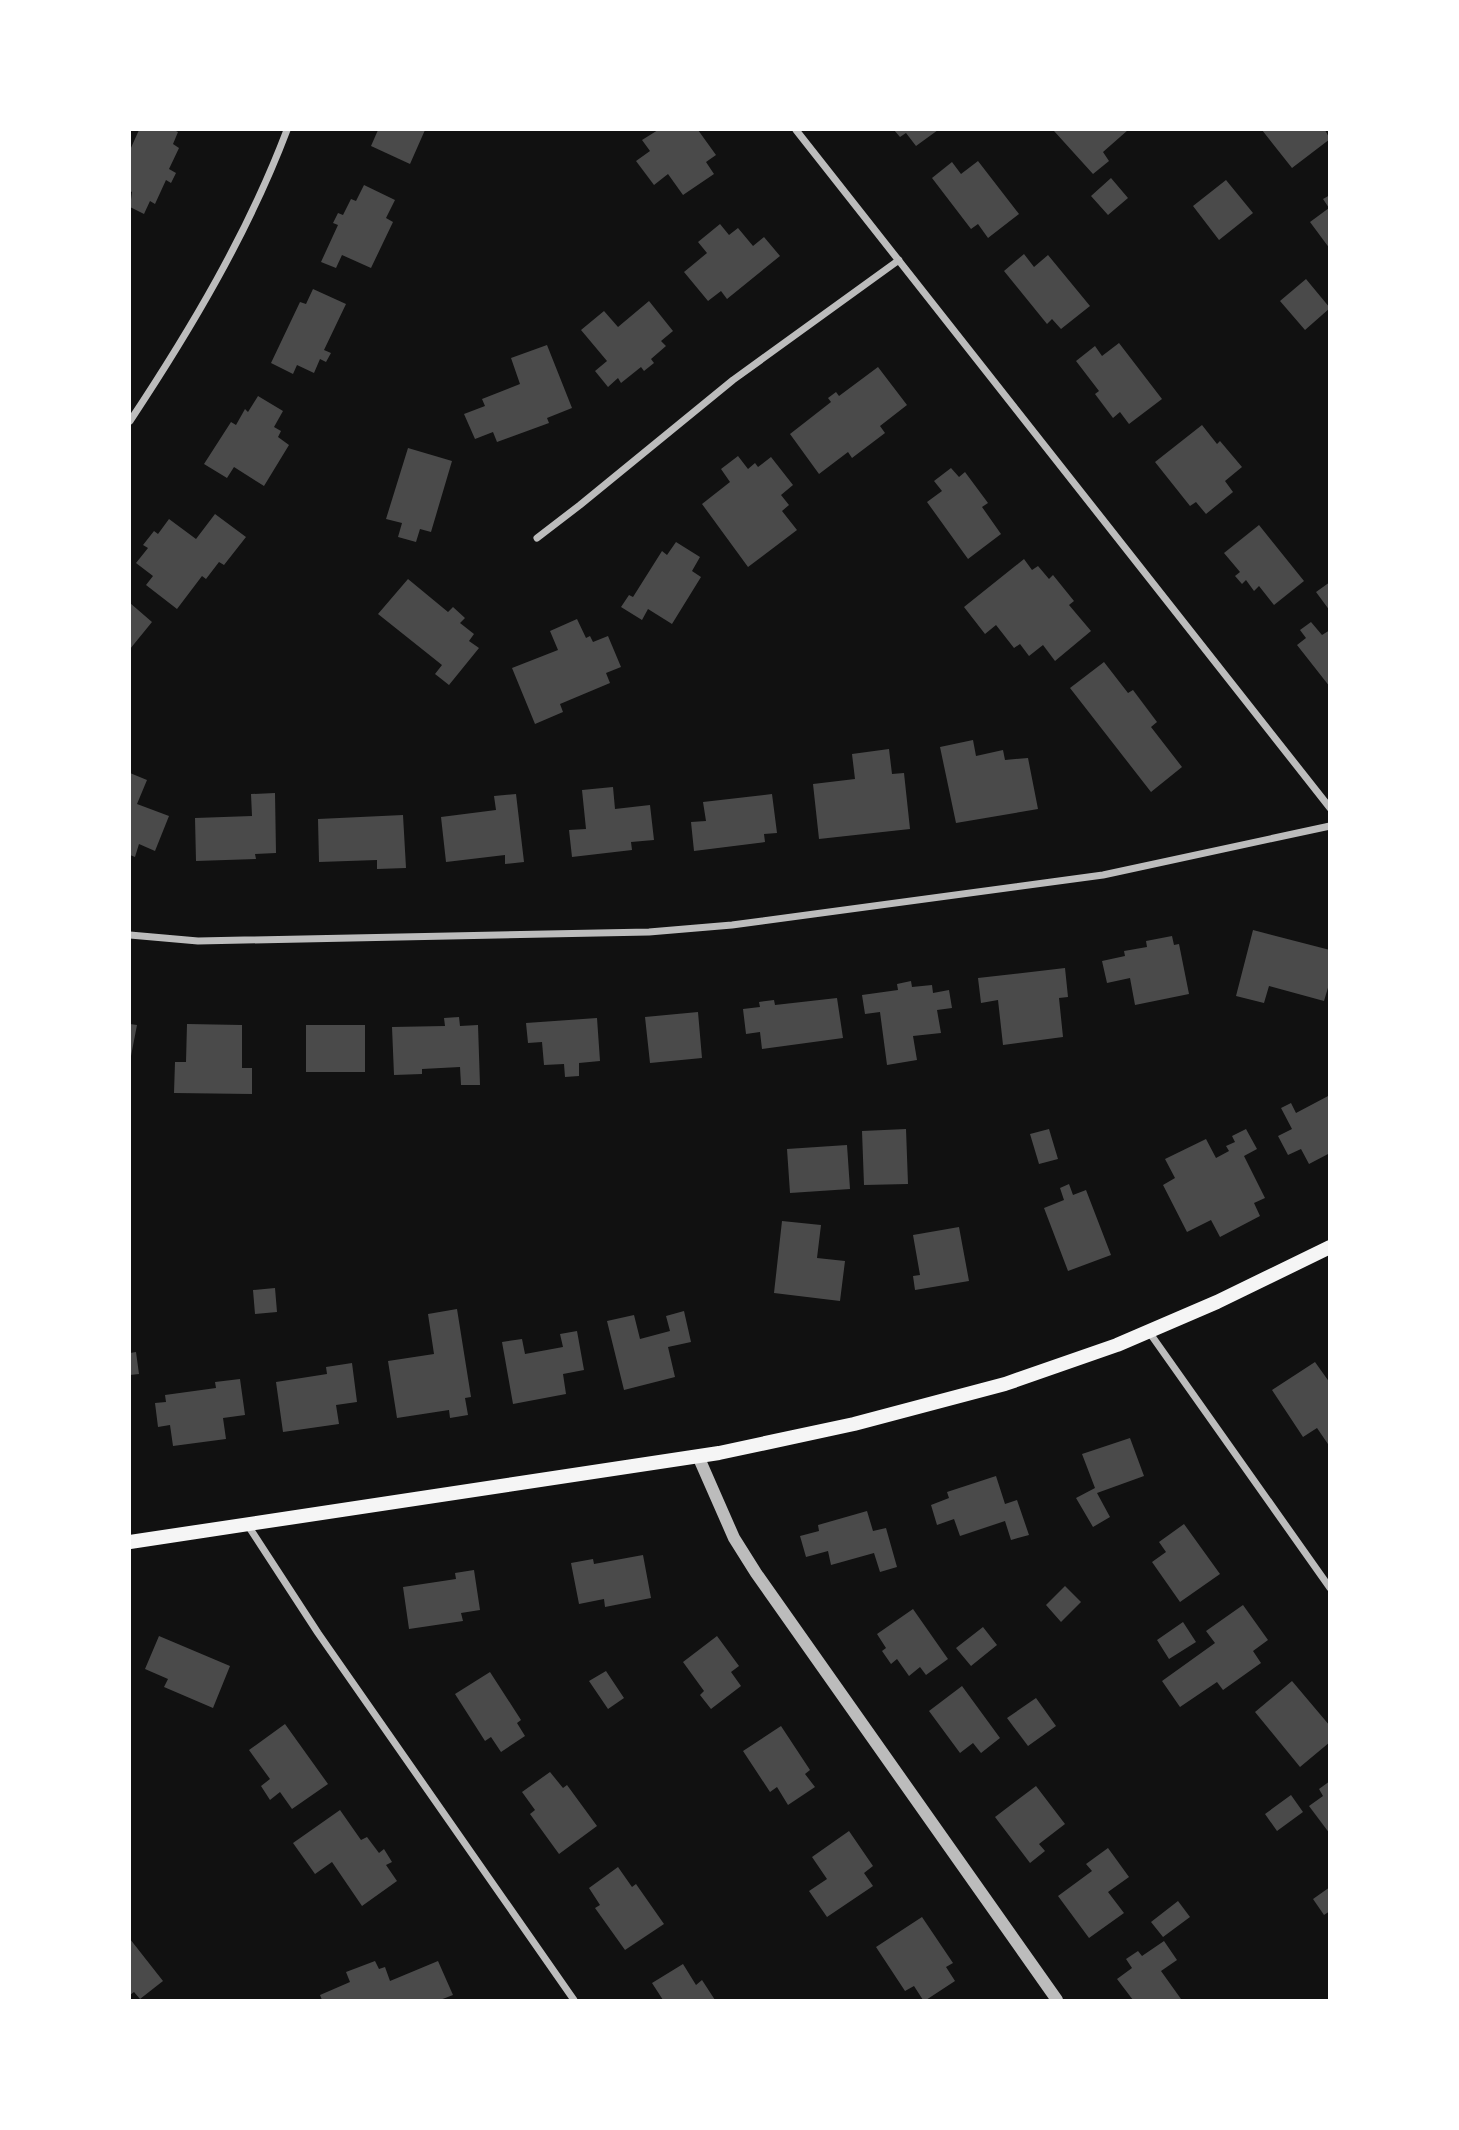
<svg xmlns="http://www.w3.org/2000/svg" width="1459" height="2130" font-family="'Space Grotesk',sans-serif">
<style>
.building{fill:#4a4a4a}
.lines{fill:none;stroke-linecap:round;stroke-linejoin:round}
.minor{stroke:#bcbcbc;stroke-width:7}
.tertiary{stroke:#bcbcbc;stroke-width:12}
.secondary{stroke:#f5f5f5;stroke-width:14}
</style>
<rect width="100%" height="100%" fill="#111"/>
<path class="building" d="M139,130H174L178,132L173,144L179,148L169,169L176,173L171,183L166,180L155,204L150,201L144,214L130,207L132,192L130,191V150Z
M378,130H425L410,164L371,146Z
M658,130H698L716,155L706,162L714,174L683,195L668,174L654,185L636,161L650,151L642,140Z
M894,130H938L916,146L906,133L900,137Z
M1055,130H1128L1103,152L1109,161L1093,174L1054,131Z
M1262,130H1325L1330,139L1292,168Z
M978,161L1019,214L988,238L978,224L971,229L932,178L952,162L961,174Z
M1111,178L1128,198L1108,215L1091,196Z
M1226,180L1253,213L1219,240L1193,206Z
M364,185L395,200L386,218L393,222L371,268L342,255L336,268L321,262L338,225L333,223L338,213L343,215L351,199L356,201Z
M1330,195V249L1310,222L1329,208L1323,199Z
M720,224L729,235L738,228L753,246L764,237L780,256L727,299L721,291L708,301L684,272L707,253L698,242Z
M1024,254L1034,267L1048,255L1090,306L1061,329L1052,319L1047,324L1004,271Z
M1306,279L1330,308L1305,330L1280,301Z
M313,289L346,304L324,350L331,353L326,362L320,359L314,373L297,365L293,374L271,363L300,302L306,304Z
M649,301L673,331L661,341L666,346L651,359L654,363L644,371L641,367L621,383L618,378L608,387L595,371L607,361L581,330L604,311L618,327Z
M1119,343L1162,399L1129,424L1120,412L1113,418L1095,394L1099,391L1076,361L1095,346L1102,356Z
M547,345L572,408L547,418L549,423L497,442L493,432L475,439L464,414L485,406L482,399L520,384L511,358Z
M878,367L907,405L880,426L885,433L852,458L848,452L819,474L790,434L831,402L828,398L836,392L839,396Z
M258,396L283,411L274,427L281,431L278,437L289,445L264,486L234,467L227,478L204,464L231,422L236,425L245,409L248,412Z
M1202,425L1217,444L1220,441L1242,467L1225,481L1233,492L1206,514L1196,502L1190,506L1155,462Z
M408,448L452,461L431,532L420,529L416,542L398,537L402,523L386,519Z
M738,456L748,469L755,463L758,467L771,457L793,485L781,495L789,505L782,511L797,530L748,567L702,504L730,482L721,469Z
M951,468L959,477L965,472L988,503L982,507L1001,534L968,559L927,502L942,491L934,481Z
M215,514L246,537L224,565L219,562L206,579L202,576L177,609L146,585L153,576L136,563L148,548L143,545L154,531L158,534L169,519L196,539Z
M1259,525L1304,581L1274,605L1259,586L1254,591L1246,580L1242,584L1235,576L1240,572L1224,553Z
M676,542L700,557L692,571L701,577L672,624L648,609L642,620L621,607L629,595L633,597L662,551L667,555Z
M1024,559L1032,570L1038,566L1049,579L1053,575L1074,601L1069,605L1091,631L1055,661L1043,645L1029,656L1020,644L1014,648L996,625L985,634L964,607Z
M408,579L448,612L453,607L465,618L460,623L474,634L469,641L479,648L449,685L435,674L442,665L378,614Z
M1330,582V611L1316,592Z
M130,603L152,622L130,649Z
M577,619L586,638L590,636L593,642L608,636L621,667L606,673L610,683L560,704L563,712L535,724L512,668L558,650L550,631Z
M1311,622L1322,635L1330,630V687L1297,645L1306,638L1300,630Z
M1104,662L1128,693L1133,690L1157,722L1151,727L1182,767L1151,792L1070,688Z
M973,740L976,756L1003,750L1005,760L1028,758L1038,809L956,823L940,747Z
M889,749L892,774L904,773L910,829L819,839L813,784L855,779L852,754Z
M130,773L147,780L137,804L169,816L155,851L139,844L135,857L130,855Z
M613,787L615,809L650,805L654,840L631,842L632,850L572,857L569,830L586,829L582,790Z
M275,793L276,853L255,854L256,859L196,861L195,818L252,816L251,794Z
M516,794L524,862L505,864V855L446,862L441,817L496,810L494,796Z
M772,794L777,833L764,834L765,842L694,851L691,822L706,821L703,802Z
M403,815L406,868L377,869V860L319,862L318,819Z
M1253,930L1330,950V981L1324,1001L1269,986L1264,1003L1236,996Z
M1172,936L1174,945L1179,944L1189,994L1135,1005L1130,978L1107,983L1102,961L1125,956L1124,951L1147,947L1146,941Z
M1065,968L1068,997L1059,998L1063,1037L1003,1045L998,1000L981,1003L978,978Z
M911,981L912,987L932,985L933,993L949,990L952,1008L937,1010L941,1033L913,1036L917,1060L887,1065L880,1012L865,1014L862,995L898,990L897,984Z
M837,998L843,1038L762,1049L760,1032L746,1034L743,1009L760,1007L759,1002L774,1000L775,1005Z
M698,1012L702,1058L650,1063L645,1017Z
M459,1017L460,1026L478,1025L480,1085H461L460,1067L422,1069V1074L394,1075L392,1027L445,1026L444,1018Z
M597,1018L600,1061L579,1063V1076L565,1077L564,1064L544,1065L542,1042L528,1043L526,1023Z
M130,1024L137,1025L131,1056H130Z
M187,1024L242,1025V1068H252V1094L174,1093L175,1062H186Z
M306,1025H365V1072H306Z
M1330,1095V1153L1309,1164L1301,1149L1288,1155L1278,1136L1292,1129L1281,1108L1291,1103L1296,1113Z
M906,1129L908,1184L864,1185L862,1131Z
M1049,1129L1058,1159L1039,1164L1030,1134Z
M1246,1129L1257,1149L1244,1156L1265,1198L1254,1203L1260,1216L1220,1237L1211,1220L1187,1232L1163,1185L1175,1178L1165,1159L1206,1139L1216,1158L1229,1151L1226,1146L1235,1142L1232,1136Z
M847,1145L850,1189L790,1193L787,1149Z
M1069,1184L1073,1195L1086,1190L1111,1255L1068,1271L1044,1208L1064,1200L1060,1188Z
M782,1221L821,1225L817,1258L845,1261L840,1301L774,1293Z
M959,1227L969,1281L915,1290L913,1276L920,1275L913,1235Z
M275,1288L277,1312L255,1314L253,1290Z
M457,1309L471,1397L465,1398L468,1415L450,1418L449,1410L397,1418L388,1361L434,1354L428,1314Z
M684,1311L691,1342L668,1347L675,1377L624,1390L607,1321L634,1315L640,1339L670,1331L666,1316Z
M577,1331L584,1370L563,1374L566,1394L513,1404L502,1342L522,1339L525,1354L563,1347L560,1334Z
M136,1352L139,1374L130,1375V1353Z
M1315,1362L1330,1383V1447L1317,1428L1303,1437L1272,1390Z
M352,1363L357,1402L336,1405L339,1424L283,1432L276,1382L327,1374L326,1367Z
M240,1379L245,1415L223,1418L226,1439L173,1446L170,1425L158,1427L155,1403L166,1402L165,1395L216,1388L215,1382Z
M1130,1438L1144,1476L1097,1493L1110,1517L1093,1527L1076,1498L1095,1488L1082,1454Z
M996,1476L1005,1504L1017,1500L1029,1535L1011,1540L1005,1521L960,1536L954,1519L937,1525L931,1505L949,1498L947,1492Z
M867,1511L873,1531L886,1528L897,1567L880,1572L874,1553L831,1565L828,1551L806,1557L800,1536L819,1531L818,1525Z
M1184,1524L1220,1574L1180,1602L1152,1562L1166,1552L1159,1542Z
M643,1555L651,1598L605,1607L604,1599L579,1604L571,1563L593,1559L594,1564Z
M474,1570L480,1610L461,1613L463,1621L409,1629L403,1587L456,1579L455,1573Z
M1065,1586L1081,1602L1061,1622L1046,1605Z
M1243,1605L1268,1640L1253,1651L1261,1663L1223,1690L1217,1682L1180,1707L1162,1681L1215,1643L1206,1631Z
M913,1609L948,1659L926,1675L920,1667L909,1676L897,1659L891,1664L882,1651L886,1648L877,1634Z
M1183,1622L1196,1642L1169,1659L1157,1640Z
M983,1627L997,1645L971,1666L956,1648Z
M159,1636L230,1666L213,1708L164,1687L168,1679L145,1669Z
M717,1636L739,1666L731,1672L741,1686L711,1709L700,1695L704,1691L683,1662Z
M606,1671L624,1698L608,1709L589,1681Z
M490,1672L521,1720L517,1723L525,1736L501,1752L491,1737L485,1741L455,1694Z
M1292,1681L1330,1726V1742L1300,1767L1255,1712Z
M962,1686L1000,1738L981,1753L973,1743L960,1753L929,1711Z
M1036,1698L1056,1726L1028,1746L1007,1718Z
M285,1724L328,1784L292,1809L280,1792L270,1800L261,1786L270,1779L249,1750Z
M781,1726L810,1770L805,1774L815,1787L788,1805L777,1787L770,1792L743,1751Z
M550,1772L563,1788L567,1785L597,1826L559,1854L530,1814L535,1810L522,1792Z
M1330,1781V1834L1309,1806L1323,1796L1319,1789Z
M1036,1786L1065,1824L1039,1844L1045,1851L1030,1863L995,1817Z
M1291,1795L1303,1812L1277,1831L1265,1814Z
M340,1810L361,1840L367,1837L379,1853L384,1849L392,1862L386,1865L397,1881L362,1906L332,1862L315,1874L293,1843Z
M849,1831L873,1866L864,1873L873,1886L827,1917L809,1891L827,1879L812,1857Z
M1108,1848L1129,1877L1108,1892L1124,1913L1089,1938L1058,1896L1092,1871L1086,1864Z
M618,1867L632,1887L636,1884L664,1924L625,1950L595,1908L600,1905L589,1888Z
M1330,1887V1911L1324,1915L1313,1899Z
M1178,1901L1190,1917L1163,1937L1151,1922Z
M922,1917L953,1963L946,1967L955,1981L926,2000H923L914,1986L905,1991L876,1947Z
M130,1939L163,1981L140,1999L134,1992L130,1995Z
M1164,1941L1177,1960L1161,1971L1181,1999L1133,2000L1117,1979L1132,1968L1126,1959L1138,1951L1142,1956Z
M375,1961L379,1969L385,1967L390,1981L438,1961L453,1995L440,2000H322L320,1995L350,1982L346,1972Z
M683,1964L696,1985L702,1980L715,2000H663L652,1983Z"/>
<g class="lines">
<path class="minor" d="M796,130L1330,808
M130,421C191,329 248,233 287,130
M537,538L580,505L733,380L899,260
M130,935L198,941L649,932L732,925L1103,875L1330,826
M1149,1332L1330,1588
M247,1524L318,1633L574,2000"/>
<path class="tertiary" d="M698,1456L734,1538L756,1573L1057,2000"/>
<path class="secondary" d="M130,1542L719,1453L854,1424L1005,1384L1117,1345L1217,1302L1330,1247"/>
</g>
<rect width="1459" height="2130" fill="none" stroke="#ffffff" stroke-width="262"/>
</svg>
